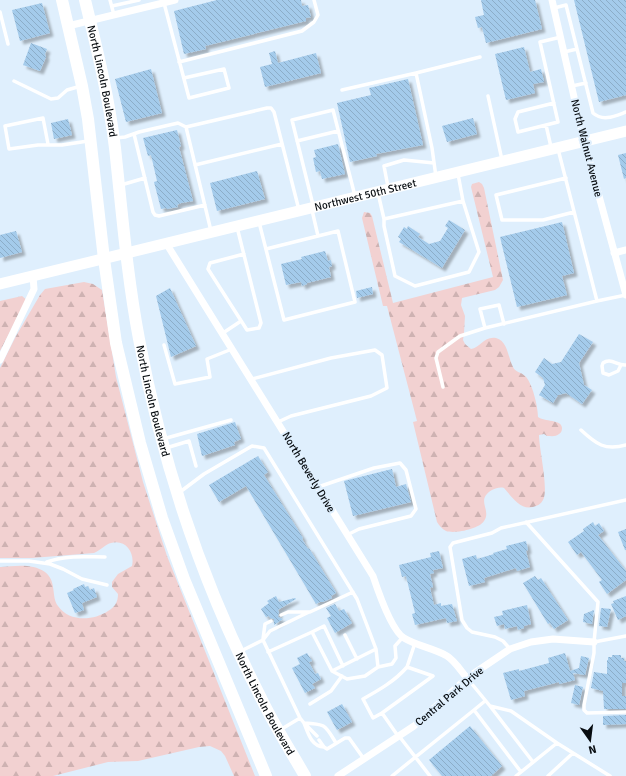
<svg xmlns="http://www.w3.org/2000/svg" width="626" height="776" font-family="Signika,sans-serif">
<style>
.forest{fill:url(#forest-firs)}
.building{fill:url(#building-back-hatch);filter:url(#shadow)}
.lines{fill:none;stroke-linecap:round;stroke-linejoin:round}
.service{stroke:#fff;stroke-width:3.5}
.minor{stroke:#fff;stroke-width:7}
.secondary{stroke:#fff;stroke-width:11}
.primary{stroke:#fff;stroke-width:12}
.labels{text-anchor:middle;stroke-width:4;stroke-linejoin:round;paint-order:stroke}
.street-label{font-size:11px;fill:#070c10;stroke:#dfeffd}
</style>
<defs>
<pattern id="forest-firs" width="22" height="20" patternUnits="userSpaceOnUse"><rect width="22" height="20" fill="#f2d1d1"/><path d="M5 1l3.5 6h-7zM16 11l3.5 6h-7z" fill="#ceb2b2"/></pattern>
<pattern id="building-back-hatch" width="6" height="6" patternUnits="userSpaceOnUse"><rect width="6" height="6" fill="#a4cbeb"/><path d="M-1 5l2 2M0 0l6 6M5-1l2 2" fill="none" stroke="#8cadc8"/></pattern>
<filter id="shadow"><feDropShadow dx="3.5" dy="3.5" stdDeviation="1" flood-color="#0004"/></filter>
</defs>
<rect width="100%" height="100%" fill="#dfeffd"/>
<path class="forest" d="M479,182L482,184L484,188L503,280L499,287L495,290L462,298L461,305L465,316L464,333L463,340L465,344L471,349C480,348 484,336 496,338C508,341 508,358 513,367C515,372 521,372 525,376C532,382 538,406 538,417C544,422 562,419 562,428C562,431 561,433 559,434C556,437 551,436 547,436L544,434L539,435C539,449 549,490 543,500C541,504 537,506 533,507C520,510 512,497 504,488C500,487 496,488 492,490C475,500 492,510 484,521C479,529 455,534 446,531C442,529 439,525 437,522L413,422L417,421L387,306H383L362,218L364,212L370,213L372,216L393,303L493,277L471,187L472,184Z
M84,282L93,284L102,290L116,377L143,482L167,556L255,776H234L225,756L221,751L210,746L199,747L138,761L108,762L53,776H0V567C15,566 32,563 45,572C57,581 51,597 58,606C69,622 93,621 108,611C115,607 118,602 118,594L112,587V582L118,574L132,566C135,553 126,539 111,543C106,544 101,550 94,553L32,558H0V368L16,336L40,295L45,289Z
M22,296L27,300L0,351V301Z"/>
<path class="building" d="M217,0H301L302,6L308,5L311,17L306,18V21L205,46L206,49L184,54L174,11Z
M481,0H535L542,29L486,43L482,27L478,28L475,17L484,15Z
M574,0H626V95L599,102Z
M42,3L50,33L20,41L12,10Z
M31,43L47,49L45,54L46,57L40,71L23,65Z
M524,47L530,72L541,69L544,82L533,84L535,93L506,100L495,54Z
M275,51L278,63L316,53L321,73L265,87L260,67L272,64L269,53Z
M151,69L162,113L126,122L115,79Z
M408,79L423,145L376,154L377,156L350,162L337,103L371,95L369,88Z
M473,118L477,134L447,142L442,126Z
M68,119L72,135L54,139L51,123Z
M177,130L181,146L179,147L193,201L181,203L177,205L178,207L167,209L166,208L161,209L154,182L157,181L151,155L148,156L143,138Z
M338,144L345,174L322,179L320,171L316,172L313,158L316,157L314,150Z
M626,153V178L624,179L618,155Z
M257,171L265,199L217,211L210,183Z
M449,220L465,230L442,268L399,242L401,239L398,237L404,227L407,229L408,226L420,234L418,237L429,244L440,241L448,228L445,226Z
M562,222L574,273L562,276L567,295L517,307L500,237Z
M16,231L22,252L0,258V235Z
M325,251L328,261L331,260L332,266L329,267L331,277L307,283V284L302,286L301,282L286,285L281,264L302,259L301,257Z
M372,287L373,294L357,298L356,291Z
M170,288L196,346L171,357L156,296Z
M579,334L593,342L579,363L584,385L592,390L582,404L566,393L558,395L553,403L539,395L545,385L543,378L535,372L544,358L552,364L561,362Z
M235,422L241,439L234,442L235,445L202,456L197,434Z
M258,456L268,472L264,475L303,538L302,539L308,549L309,548L335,591L336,593L331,596L332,598L323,602H320L316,604L246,486L219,502L209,485Z
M392,469L396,487L406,484L411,502L353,516L344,481Z
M593,522L595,526L599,523L604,531L598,535L626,571V580L607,594L599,582L602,580L581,552L577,555L568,542L584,531L583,529Z
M626,529V550H625L618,532Z
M526,541L528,550L526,551L530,567L517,571L516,568L484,578L485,582L469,586L462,559L476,555L477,559L494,554L493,553L507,549L506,546Z
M439,551L443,568L433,570L434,573L430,574L433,587L430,588L434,605L441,603V606L452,604L457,621L447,623L446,618L415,625L412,614L415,613L406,576L402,577L399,565L431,557L430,553Z
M535,576L538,580L541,578L568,620L554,629L550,623L548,624L523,583Z
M84,584L85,587L88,586L90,590L94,588L97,597L82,603L84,610L75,613L67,593L74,590L73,589Z
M276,596L279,602L295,598L296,599L278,610L279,612L278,617L283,619L274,625V619L270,618L269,616L266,617L261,609L269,603L267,601Z
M626,596V616L618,620L611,604L614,603L613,601Z
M335,604L339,611L344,609L352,623L335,633L327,618L331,616L326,608Z
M527,605L531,624L524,626V628L518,630L517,626L505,629L504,624L497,626L494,617L503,615L502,611Z
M601,608L611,609L607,627L599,626Z
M594,610L592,624L583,622L584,614Z
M307,653L312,661L309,662L315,674L318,673L321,679L312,684L315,688L305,693L292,668L300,664L297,658Z
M565,653L570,671L579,668L581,656L589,658L585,675L573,673L575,680L559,684V682L524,691L525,696L511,700L503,673L519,669V671L549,663L548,658Z
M612,655H621V658H624V661H626V683H622V696H626V709H604L603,691L591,688L594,672L607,674V660H608V657H612Z
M575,685L583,687L579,705L571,703Z
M342,704L352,722L337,730L327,712Z
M626,715V724L603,725V716Z
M470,726L502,766L491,776H442L429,760Z"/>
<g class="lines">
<path class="service" d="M110,0L114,15
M164,3L189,98L229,88L224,69L184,78
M112,6L139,0
M554,8L566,5L593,113C603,122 615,116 626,112
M0,12L8,44
M564,52L577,49
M179,62L302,31L314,22L318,15L314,0
M416,73L480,57
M14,81L51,99L58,98L67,90L81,86
M572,86L586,83
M342,90L416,73L432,148L436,177
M488,96L502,160
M554,103L518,112L515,119L518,132L558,122L540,42L561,37
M546,125L551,147
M186,127L267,108H271L274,112L299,210
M134,134L153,212L155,215L159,216L205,205
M116,138L125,137L139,132L178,123L186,127L211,231
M297,141L338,131
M48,144L43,118L5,126L9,149L38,145H62L88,141
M558,149L597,301L626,295
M195,165L282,144
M458,174L463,201L384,219V226L395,276L415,286L469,272L479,252L463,201
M566,178L496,195L502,220H543L574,212
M121,185L145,178
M388,187L384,166L404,160L434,163
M378,193L384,219
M313,205L292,120L333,110L355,196
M312,210L318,236
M259,222L284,320L355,302L338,231L266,249
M237,227L261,323L259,328L247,330L208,269L210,263L244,254
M504,324L499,305L480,309L485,328L597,301
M223,333L241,321
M164,345L175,384L210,377L207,359L232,349
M621,365L618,371L609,375L603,373L602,366L603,363C611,357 617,366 626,365
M252,379L331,358L375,350L382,355L387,388L371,396L291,416L278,422
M443,387L436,358L438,352L460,336L485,328
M581,430C596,444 605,451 626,445
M163,439L231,420
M166,448L189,441L196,466
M318,487L374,468L400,463L406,470L416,509L411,516L359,529L347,535
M180,492L204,474L252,446L264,448L357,599L376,649L378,667
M526,522L598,602L594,642V653L584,705V710L587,713L626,712
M0,561H29L50,564L63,569L82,579L107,585
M47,562C65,555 86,557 105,557
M281,615L288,612H310L353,592
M312,632L324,626L343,666
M345,635L357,659
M263,639L265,624L271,621
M263,640L270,631L309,612
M594,642L626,636
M510,649L503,641L495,637L472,632L467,628L462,620L450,547L453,543L492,533L501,528L626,500
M241,651L263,640L300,718L280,730
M268,652L312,632L332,671L347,679L365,676L378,667L392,664L396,658L395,646L403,637
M332,671L376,649
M467,678L490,706L511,711L557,743L610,776
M310,704L331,691L342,676
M490,706L533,762
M474,710L485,701
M382,713L373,718L363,699C379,690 395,681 407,667
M300,718L304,723C326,724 325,725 336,743
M304,723C308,733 311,746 324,747
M306,725L317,736
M398,736L382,713L433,676L407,667L415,643
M399,736L430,776
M319,740L324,747L327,749L345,738H349L364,759
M392,776L474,710L521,772
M516,776L557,743
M548,776L573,753"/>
<path class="minor" d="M552,0L584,141L626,295
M68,26L175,0
M166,243L373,576C378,591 391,630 404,638C417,646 433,648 447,656C455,661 461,671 467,678
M614,253L626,250
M0,360L34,289L33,276
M338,776L414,726L467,678L510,649L531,642L553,639L594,642"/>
<path class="secondary" id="s1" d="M0,284L626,131"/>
<g class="primary">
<path d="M62,0L82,86L88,119L104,259L116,343L140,443L162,518L184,579L266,776"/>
<path id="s2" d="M85,0C97,49 109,98 115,148C122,212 127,276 139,339C162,463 203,585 261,698C274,725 290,750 305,776"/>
</g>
</g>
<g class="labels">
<g class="street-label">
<text dy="4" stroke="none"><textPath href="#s2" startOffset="83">North Lincoln Boulevard</textPath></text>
<text transform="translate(587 148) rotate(76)" y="4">North Walnut Avenue</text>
<text dy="4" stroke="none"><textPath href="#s1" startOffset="376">Northwest 50th Street</textPath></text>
<text dy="4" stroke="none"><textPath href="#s2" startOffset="407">North Lincoln Boulevard</textPath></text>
<text transform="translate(309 472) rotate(59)" y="4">North Beverly Drive</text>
<text transform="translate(449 696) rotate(-40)" y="4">Central Park Drive</text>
<text dy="4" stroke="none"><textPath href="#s2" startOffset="731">North Lincoln Boulevard</textPath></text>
</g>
</g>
<g transform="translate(590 740) rotate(166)" stroke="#dfeffd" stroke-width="3" paint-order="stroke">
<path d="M0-3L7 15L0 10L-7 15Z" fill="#070c10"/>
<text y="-6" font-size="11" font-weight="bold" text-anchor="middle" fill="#070c10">N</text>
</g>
</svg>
